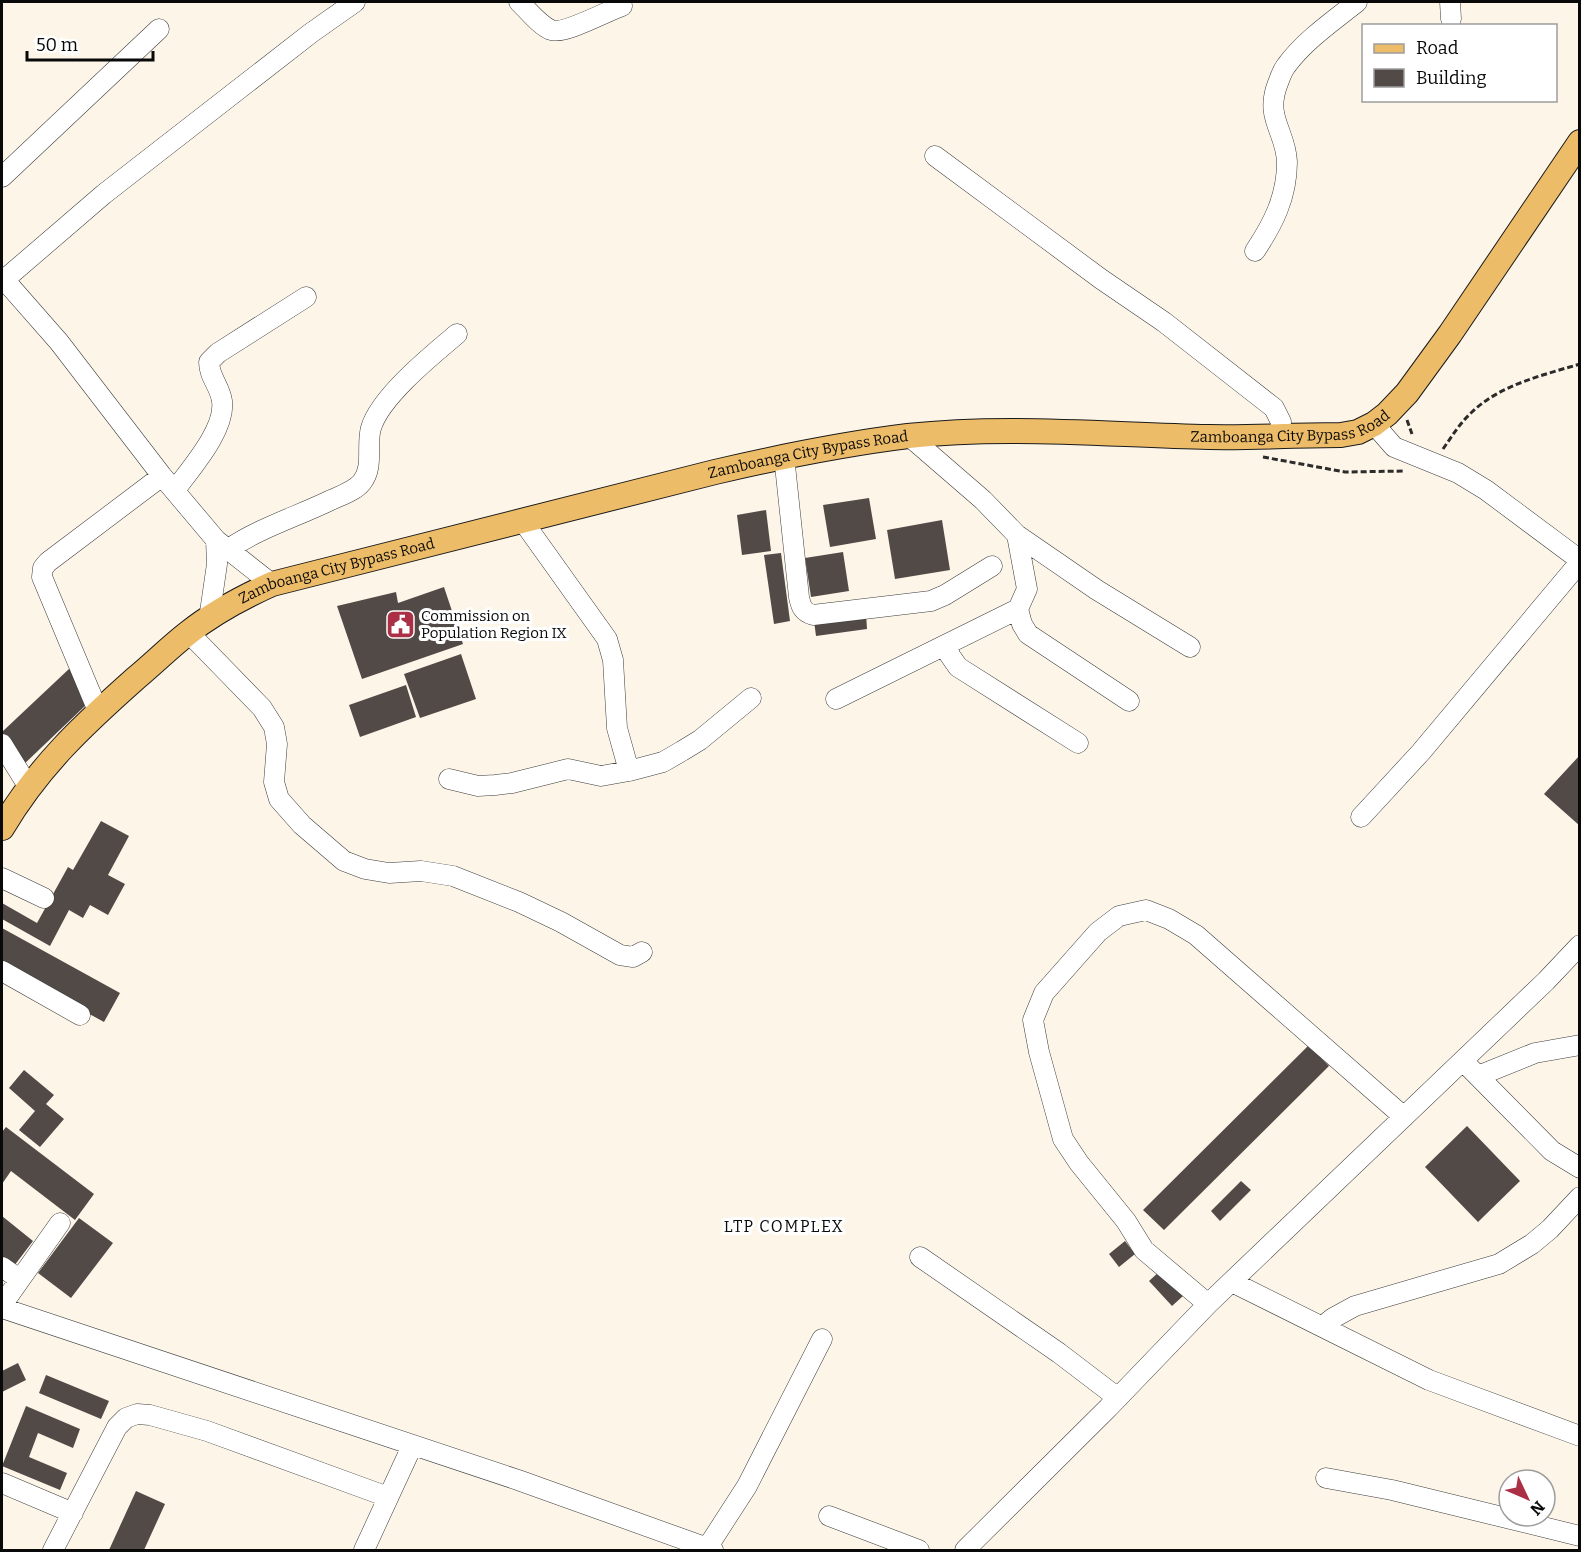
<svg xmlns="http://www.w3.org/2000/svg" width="1581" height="1552" font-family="Bitter,serif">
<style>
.building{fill:#514a47}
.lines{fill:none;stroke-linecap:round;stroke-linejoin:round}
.minor-casing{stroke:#3c3c3c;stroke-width:21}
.major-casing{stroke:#1a1a1a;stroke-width:26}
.path{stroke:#2b2b2b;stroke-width:3;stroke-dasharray:6 3;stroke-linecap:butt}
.minor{stroke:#fff;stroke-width:20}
.major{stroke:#ecbc69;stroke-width:24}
.labels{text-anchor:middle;stroke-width:6;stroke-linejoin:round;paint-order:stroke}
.street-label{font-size:15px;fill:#090909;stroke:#fff}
.poi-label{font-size:15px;fill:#090909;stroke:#fff;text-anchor:start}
.neighbourhood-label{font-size:16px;letter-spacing:1.5px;fill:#090909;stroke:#fff}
</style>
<rect width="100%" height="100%" fill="#fdf6e8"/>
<path class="building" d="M869,498L876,539L830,547L823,505Z
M766,510L771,551L742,555L737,515Z
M942,520L950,570L895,579L887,530Z
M843,552L849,591L811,597L805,558Z
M781,553L790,621L774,624L764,555Z
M444,587L463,644L362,679L337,606L396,592L398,603Z
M866,614L867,629L816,636L814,621Z
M461,654L476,699L420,718L404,674Z
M70,668L86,705L21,767L2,735V732Z
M406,685L416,717L360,737L349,705Z
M1580,755V826L1544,794Z
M101,821L129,836L108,875L125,884L108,915L90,905L83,918L69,910L50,946L2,919V903L37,923L68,867L73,870Z
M2,928L120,993L104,1022L2,966Z
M1309,1045L1329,1066L1164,1230L1143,1210Z
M24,1070L54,1095L46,1104L64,1119L40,1147L19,1130L35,1111L9,1088Z
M1467,1126L1520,1181L1478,1222L1425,1167Z
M6,1127L94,1194L75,1220L11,1171L2,1184V1132Z
M1241,1181L1251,1190L1220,1221L1211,1211Z
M2,1216L33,1241L14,1266L2,1256Z
M79,1218L113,1243L71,1298L38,1273Z
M1125,1241L1135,1254L1119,1267L1109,1254Z
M1160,1271L1183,1296L1172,1306L1149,1281Z
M18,1363L26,1380L2,1392V1371Z
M46,1375L109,1401L101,1419L39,1393Z
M26,1406L80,1429L73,1448L38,1433L29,1457L67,1473L60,1490L2,1466Z
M136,1491L165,1504L144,1550H109Z"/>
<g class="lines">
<defs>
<path id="minor" d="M519,2C528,10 539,25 551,30C564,35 607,11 622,6
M1450,2L1451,19
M935,156L1101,279L1164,322L1274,408L1281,422L1280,435
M2,177L159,29
M1255,251C1273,224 1287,197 1287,162C1286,131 1264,118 1278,83C1280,78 1282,71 1286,66C1304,41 1333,21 1357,2
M2,277L59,342L162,476L216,540L272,584
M4,280L104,194L311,33L355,2
M1374,424L1394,447L1458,473L1486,490L1580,560
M909,436L983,500L1017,535L1097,590L1190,647
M784,456L799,597C801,607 803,612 813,615L931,601L945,595L992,566
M175,490C191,468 226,429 222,401C220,386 209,377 209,362L218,353L306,297
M522,520L607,639L613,660L617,728L629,771
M1017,535L1027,589L1018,609L1022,624L1028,634L1129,701
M227,550C259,528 296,517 331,500C340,496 355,491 362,482C374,467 366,445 371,428C380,397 432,355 457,334
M209,619L217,564L216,540
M189,633L262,708L274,727L277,744L274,782L279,799L302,825L344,861L365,869L389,873L421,871L453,876L519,902L561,922L620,955L633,957L642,952
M950,643L949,654L958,667L1078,743
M836,699L1018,609
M98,711L42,577L43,568L48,562L162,476
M2,744L28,786
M449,779L478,786L495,785L512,783L568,769L601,776L629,771L663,762L682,751L700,740L751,698
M1361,817L1421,752L1580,562
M2,878L44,898
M2,971L80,1015
M1463,1061L1552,1151L1580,1168
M1478,1076L1535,1053L1580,1045
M920,1257L1059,1353L1118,1398
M2,1267L19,1279
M1232,1282L1429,1380L1580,1436
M1208,1304L1144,1250L1126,1221L1079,1163L1063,1139L1039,1052L1033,1020L1044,993L1098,932L1119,916L1146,910L1169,919L1196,935L1404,1117
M2,1305L60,1223
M2,1308L518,1480L713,1550
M1323,1326L1333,1318L1355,1306L1499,1264L1532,1244L1550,1229L1580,1197
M1326,1478L1392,1490L1580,1536
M2,1483L73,1513
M829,1516L919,1550
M707,1548L747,1486L822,1339
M53,1550L117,1427L126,1418L137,1414L150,1415L207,1431L388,1497
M364,1550L412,1446
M965,1550L1108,1408L1208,1304L1546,981L1580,945"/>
<g id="major">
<path id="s1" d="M2,828C39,766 82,726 136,678C154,663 170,647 188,633C213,613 243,597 272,584L715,472C779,457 843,444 908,436C1008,425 1109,435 1209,437C1253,438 1297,435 1341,435L1358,432L1374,424L1387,414L1407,393L1450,334L1580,142"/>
</g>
</defs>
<use href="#minor" class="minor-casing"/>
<use href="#major" class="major-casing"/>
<path class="path" d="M1407,420L1412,434
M1443,449C1452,436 1460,423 1472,412C1500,385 1543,375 1580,364
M1263,457L1345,472L1405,471"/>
<use href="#minor" class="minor"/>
<use href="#major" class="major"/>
</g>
<defs>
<symbol id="civic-square" viewBox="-11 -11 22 22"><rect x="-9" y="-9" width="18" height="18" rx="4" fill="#ab3045" stroke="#fff"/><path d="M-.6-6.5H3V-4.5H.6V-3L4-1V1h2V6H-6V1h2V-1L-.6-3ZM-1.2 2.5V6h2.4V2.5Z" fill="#fff"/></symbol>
</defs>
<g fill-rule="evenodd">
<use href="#civic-square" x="384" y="608" width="33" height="33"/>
</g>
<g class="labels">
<g class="street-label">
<text dy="5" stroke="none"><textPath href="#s1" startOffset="1406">Zamboanga City Bypass Road</textPath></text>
<text dy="5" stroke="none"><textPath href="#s1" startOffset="920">Zamboanga City Bypass Road</textPath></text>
<text dy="5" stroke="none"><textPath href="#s1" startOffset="434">Zamboanga City Bypass Road</textPath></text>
</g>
<g class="poi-label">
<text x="421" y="621">Commission on<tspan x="421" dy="17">Population Region IX</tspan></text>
</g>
<g class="neighbourhood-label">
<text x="784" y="1232">LTP COMPLEX</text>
</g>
</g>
<rect width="1581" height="1552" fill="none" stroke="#090909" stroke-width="6"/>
<rect x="1362" y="24" width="195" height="78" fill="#ffffff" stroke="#9d9d9d" stroke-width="1.5"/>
<rect x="1374" y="44" width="30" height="9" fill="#ecbc69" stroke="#9d9d9d" stroke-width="1.5"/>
<text x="1416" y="54" font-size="18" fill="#090909">Road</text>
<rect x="1374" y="69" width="30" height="18" fill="#514a47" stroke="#9d9d9d" stroke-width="1.5"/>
<text x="1416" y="84" font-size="18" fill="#090909">Building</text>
<g transform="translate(1527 1498) rotate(134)"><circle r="28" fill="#ffffff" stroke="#9d9d9d" stroke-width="1.5"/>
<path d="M0-4.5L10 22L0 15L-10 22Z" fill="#ab3045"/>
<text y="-9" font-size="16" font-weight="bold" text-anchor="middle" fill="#090909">N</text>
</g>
<path d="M27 51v9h126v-9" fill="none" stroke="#090909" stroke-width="3"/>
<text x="36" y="51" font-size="18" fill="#090909" stroke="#ffffff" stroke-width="4.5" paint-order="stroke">50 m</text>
</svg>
